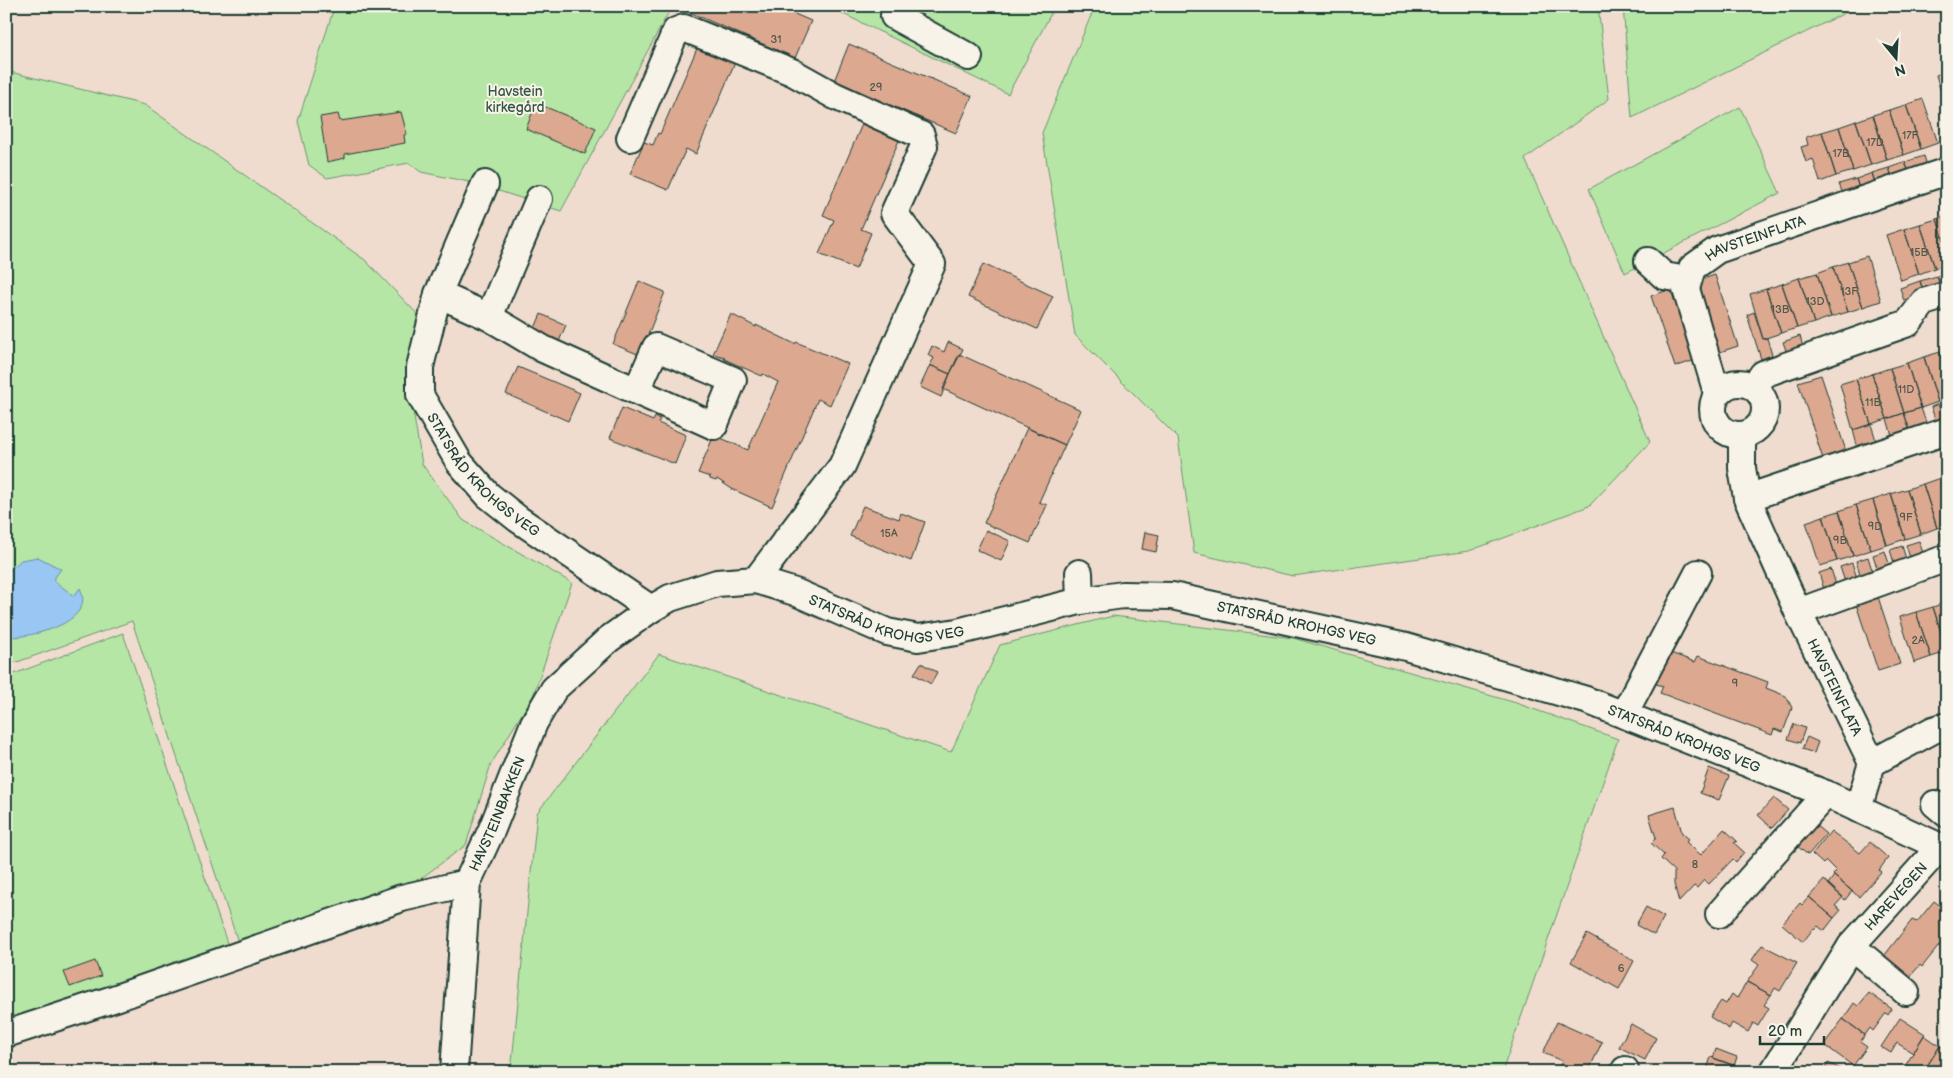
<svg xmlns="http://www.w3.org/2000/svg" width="1953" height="1078" font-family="'Balsamiq Sans',sans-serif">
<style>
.green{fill:#b6e6a6;stroke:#6a926d}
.water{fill:#99c6f3;stroke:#688fa7}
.building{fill:#dca890;stroke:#1f3d34}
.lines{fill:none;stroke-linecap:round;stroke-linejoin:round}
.minor-casing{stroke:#1f3d34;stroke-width:30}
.minor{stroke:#f7f3e8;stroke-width:26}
.labels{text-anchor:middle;stroke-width:4;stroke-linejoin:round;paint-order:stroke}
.number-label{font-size:11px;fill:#4e584b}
.park-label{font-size:14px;fill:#365645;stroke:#f7f3e8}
.street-label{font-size:14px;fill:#1f3d34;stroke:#f7f3e8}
</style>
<rect width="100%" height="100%" fill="#efdcce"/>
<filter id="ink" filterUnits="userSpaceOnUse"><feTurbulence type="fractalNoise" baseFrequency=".02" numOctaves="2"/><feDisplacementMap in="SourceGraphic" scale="10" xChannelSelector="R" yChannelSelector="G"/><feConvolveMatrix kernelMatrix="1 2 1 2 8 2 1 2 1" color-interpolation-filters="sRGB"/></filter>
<g filter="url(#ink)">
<path class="green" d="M324,6H672L561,211L474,183L421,172L409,163L327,178L309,165L298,121L333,11Z
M827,6H1055L1008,94Z
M1095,6H1598L1609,99L1525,159L1650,442L1589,506L1469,551L1293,576L1194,553L1178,438L1075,335L1042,133Z
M1623,6H1859L1632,118Z
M6,71L145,105L365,260L426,323L408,382L422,464L463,520L572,583L533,696L491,764L466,845L405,890L239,945L132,621L6,666Z
M1740,107L1780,193L1625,273L1589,189Z
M1113,616L1293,638L1516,703L1618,739L1502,1072H511L537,813L659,654L951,752L1000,645Z
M123,633L229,949L6,1028V677Z"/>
<path class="water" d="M38,557L61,569L53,580L74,596L80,588C97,622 32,638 7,637L6,574L21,560Z"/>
<path class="building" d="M691,6H776L811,21L795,58L689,12Z
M849,44L972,96L956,133L834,81Z
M698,46L735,62L696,154L686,149L668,190L630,174L644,142L653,145L658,133L660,134Z
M1947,71V113L1936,75Z
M1923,99L1938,143L1921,149L1906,105Z
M536,103L596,128L585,154L526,129Z
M1906,105L1921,149L1904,155L1889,110Z
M1889,110L1904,155L1887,160L1873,115Z
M401,112L407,134L404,135L405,143L345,154V158L327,162L320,117L338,114L340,121Z
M1873,115L1887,160L1871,165L1856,121Z
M1856,121L1871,165L1853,171L1839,127Z
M863,122L900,138L861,229L871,233L856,269L819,254L834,220L823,215Z
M1839,127L1853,171L1836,176L1822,132Z
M1822,132L1836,176L1820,182L1813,159L1806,162L1801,147L1808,145L1806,137Z
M1924,156L1928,169L1910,175L1905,162Z
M1905,162L1910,175L1893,181L1889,168Z
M1889,168L1893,181L1876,186L1872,173Z
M1872,173L1876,186L1860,191L1856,179Z
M1856,179L1860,191L1844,197L1839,184Z
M1947,215V250L1937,219Z
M1937,219L1947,250V265L1935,268L1920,224Z
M1920,224L1935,268L1919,274L1904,229Z
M1904,229L1919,274L1901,280L1886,235Z
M1867,256L1881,301L1863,307L1848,262Z
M1848,262L1863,307L1848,312L1833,267Z
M983,264L1053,296L1037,329L968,297Z
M1833,267L1848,312L1831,317L1817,273Z
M1947,272V287L1941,289L1937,276Z
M1817,273L1831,317L1814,323L1799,278Z
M1715,275L1738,346L1717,353L1694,282Z
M1937,276L1941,289L1924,294L1920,281Z
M1799,278L1814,323L1797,328L1782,284Z
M639,281L665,292L640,355L613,344Z
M1920,281L1924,294L1904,301L1900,288Z
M1782,284L1797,328L1781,333L1766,289Z
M1671,289L1695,360L1675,367L1651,296Z
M1766,289L1781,333L1763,339L1750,294Z
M1754,312L1763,339L1767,338L1772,355L1761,359L1747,315Z
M541,314L566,325L557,346L532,335Z
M731,314L756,327V325L795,344L796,342L848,364L830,405L818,399L772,507L732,489L717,479L716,481L710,479V477L698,473L714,435L748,450L778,382L763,374L762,376L724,359L725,357L713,354Z
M1800,336L1804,351L1788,356L1783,342Z
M948,342L963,349L950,374L930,365L934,358L928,355L932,346L944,352Z
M1940,352L1947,371V399L1938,402L1924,357Z
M959,354L1081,410L1065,445L943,389Z
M1924,357L1938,402L1921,408L1907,363Z
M1907,363L1921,408L1904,413L1890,368Z
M930,365L950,374L941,397L920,387Z
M518,367L580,393L568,421L506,394Z
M1890,368L1904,413L1887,419L1872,374Z
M1872,374L1887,419L1871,424L1856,379Z
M1821,375L1846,451L1823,459L1798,382Z
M1856,379L1871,424L1853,430L1840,384Z
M1938,404L1943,420L1936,422L1931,407Z
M622,408L653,421L655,417L660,419L658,423L686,435L675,464L610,438Z
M1921,408L1929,431L1912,437L1904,413Z
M1904,413L1912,437L1894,442L1887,419Z
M1871,424L1878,447L1859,453L1853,430Z
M1027,428L1065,445L1039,502L1047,505L1030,543L984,523Z
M1947,476V500L1940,478Z
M1940,478L1947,500V525L1937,528L1923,484Z
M1923,484L1937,528L1921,534L1907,489Z
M1907,489L1921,534L1905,539L1891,494Z
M1891,494L1905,539L1887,545L1873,500Z
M1873,500L1887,545L1871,550L1856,505Z
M1856,505L1871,550L1853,556L1839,511Z
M863,506L899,519L901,513L925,522L911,561L850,536Z
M1839,511L1853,556L1837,561L1823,516Z
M1823,516L1837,561L1820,566L1806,522Z
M986,530L1010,541L1001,561L977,550Z
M1145,532L1159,535L1156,552L1142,549Z
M1947,532V549L1945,550L1940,534Z
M1919,541L1924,556L1911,561L1906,545Z
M1902,546L1907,562L1895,566L1890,550Z
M1885,551L1890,567L1878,571L1873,555Z
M1868,557L1873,573L1861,577L1856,561Z
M1852,563L1857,578L1845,582L1840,567Z
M1831,569L1836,585L1824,589L1819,573Z
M1878,597L1900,664L1878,671L1856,604Z
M1947,602V650L1933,607Z
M1933,607L1947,652L1931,657L1916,612Z
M1916,612L1931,657L1914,663L1900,617Z
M1668,652L1695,662L1698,656L1768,682L1766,688L1786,696L1792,708L1783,732L1774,729L1772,735L1660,693L1663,686L1656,684Z
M921,663L937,672L931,684L914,674Z
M1794,724L1805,728L1800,743L1788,739Z
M1807,737L1818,742L1814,753L1802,749Z
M1709,768L1729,776L1719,800L1700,793Z
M1774,798L1788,810L1772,828L1758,815Z
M1675,807L1682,833L1689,839L1686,842L1701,855L1724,829L1737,841L1734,843L1744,852L1736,862L1733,859L1709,884L1704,880L1697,888L1694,886L1679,902L1674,884V871L1661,859L1664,855L1651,843L1656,838L1649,815Z
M1814,824L1826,834L1808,855L1796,845Z
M1831,831L1860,853L1870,842L1888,858L1879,870L1881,872L1859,897L1833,875L1836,871L1826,861L1823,864L1812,854Z
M1834,876L1852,891L1845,900L1828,884Z
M1824,880L1843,897L1835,906L1841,910L1834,918L1809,897Z
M1809,897L1834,918L1824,931L1818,926L1814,930L1813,929L1803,942L1782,924L1800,903L1802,905Z
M1934,901L1947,911V936L1922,967L1920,965L1908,979L1881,960L1912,920L1917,922Z
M1646,907L1664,917L1654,935L1636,925Z
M1587,934L1634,961L1619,989L1571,962Z
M1762,945L1797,963L1780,991L1775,988L1771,995L1747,982L1759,965L1752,960Z
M95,961L101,976L70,987L64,972Z
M1947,966V998L1939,992L1946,983L1939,977Z
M1747,982L1771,995L1764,1005L1769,1008L1758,1026L1753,1023L1748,1032L1732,1023L1729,1029L1710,1017L1721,1001L1726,1004L1732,994L1737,998Z
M1869,993L1892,1009L1888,1015L1886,1013L1873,1031L1870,1028L1865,1035L1843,1019L1854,1003L1858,1006Z
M1900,1018L1925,1034L1913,1053L1897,1043L1891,1053L1881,1047Z
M1843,1019L1865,1035L1860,1042L1867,1047L1853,1066L1826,1046L1825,1043Z
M1557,1022L1602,1042L1588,1072L1579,1068L1577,1072H1569L1559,1067L1562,1061L1543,1053Z
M1631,1024L1656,1038L1645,1060L1619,1047Z
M1924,1035L1940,1046L1923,1072H1910L1904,1068Z
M1940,1046L1947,1050V1072H1923Z
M1716,1049L1737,1057L1734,1066L1713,1058Z
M1711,1057L1736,1066L1734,1072H1706Z
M1828,1063L1845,1071V1072H1823Z"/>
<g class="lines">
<defs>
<g id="minor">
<path d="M894,16L969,57"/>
<path id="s1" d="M485,184L438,294L420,367V395L459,462L488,495L518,519L651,609"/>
<path d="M1648,261L1664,276L1688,280"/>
<path d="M438,294L489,317L543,349L714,426L733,380L656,347L637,390"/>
<path d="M489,317L539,199"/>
<circle cx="1739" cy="409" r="26"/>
<path d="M1754,387L1763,374L1908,323L1924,302L1947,295"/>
<path id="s2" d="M1717,393L1686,289L1692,268L1717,250L1947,171"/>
<path id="s3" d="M1742,435V468L1747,498L1798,612L1872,763"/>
<path d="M1747,498L1947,431"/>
<path d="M1079,573L1080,601"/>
<path id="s4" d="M756,580L795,592L887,632L918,638L957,632L1080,601L1123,595L1172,596L1406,647L1586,700L1826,794L1947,850"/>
<path d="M1798,612L1947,558"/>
<path d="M1624,714L1698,573"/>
<path d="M1935,804L1947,814"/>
<path d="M1858,809L1872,763L1933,730L1947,726"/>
<path d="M1719,914L1826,794"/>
<path d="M1851,946L1906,992"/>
<path d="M6,1034L113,999L402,898L467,883"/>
<path id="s5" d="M454,1072L467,883L492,829L534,723L554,689L609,639L651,609L670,598L717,583L756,580L842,466L932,264L894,213L924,146L921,135L835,96L792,72L684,28L676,31L630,138"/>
<path d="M1624,1072L1625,1070"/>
<path id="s6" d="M1773,1072L1851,946L1940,847"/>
</g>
</defs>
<use href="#minor" class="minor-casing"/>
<use href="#minor" class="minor"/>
</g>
</g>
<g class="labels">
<g class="number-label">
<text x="776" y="43">31</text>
<text x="876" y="91">29</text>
<text x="1910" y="139">17F</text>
<text x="1875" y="146">17D</text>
<text x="1841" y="157">17B</text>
<text x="1919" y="256">15B</text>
<text x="1849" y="295">13F</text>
<text x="1815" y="305">13D</text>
<text x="1780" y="313">13B</text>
<text x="1906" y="393">11D</text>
<text x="1873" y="406">11B</text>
<text x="1906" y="521">9F</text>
<text x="1875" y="530">9D</text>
<text x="889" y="537">15A</text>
<text x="1840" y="544">9B</text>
<text x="1918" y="644">2A</text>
<text x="1735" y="687">9</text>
<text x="1695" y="868">8</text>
<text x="1621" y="972">6</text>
</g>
<g class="park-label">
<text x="515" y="96">Havstein<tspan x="515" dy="16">kirkegård</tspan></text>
</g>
<g class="street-label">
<text dy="5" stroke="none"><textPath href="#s2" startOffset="201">HAVSTEINFLATA</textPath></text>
<text dy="5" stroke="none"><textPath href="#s1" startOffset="326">STATSRÅD KROHGS VEG</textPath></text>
<text dy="5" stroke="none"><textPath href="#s4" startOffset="138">STATSRÅD KROHGS VEG</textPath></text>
<text dy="5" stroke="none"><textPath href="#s4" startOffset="559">STATSRÅD KROHGS VEG</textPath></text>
<text dy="5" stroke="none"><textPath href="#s3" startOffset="272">HAVSTEINFLATA</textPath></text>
<text dy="5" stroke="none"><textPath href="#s4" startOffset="964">STATSRÅD KROHGS VEG</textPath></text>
<text dy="5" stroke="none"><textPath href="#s5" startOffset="265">HAVSTEINBAKKEN</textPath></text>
<text dy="5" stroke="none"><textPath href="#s6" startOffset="215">HAREVEGEN</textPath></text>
</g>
</g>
<rect width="1953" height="1078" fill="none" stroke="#f7f3e8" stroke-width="25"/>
<rect x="12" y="12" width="1928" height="1053" fill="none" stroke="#1f3d34" stroke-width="2" filter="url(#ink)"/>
<g transform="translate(1896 58) rotate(162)" stroke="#f7f3e8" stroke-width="4" paint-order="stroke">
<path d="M0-4L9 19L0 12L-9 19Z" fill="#1f3d34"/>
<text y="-8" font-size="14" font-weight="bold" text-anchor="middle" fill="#1f3d34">N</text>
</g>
<path d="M1760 1036v8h64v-8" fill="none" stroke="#1f3d34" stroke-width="2.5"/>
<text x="1768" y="1036" font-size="15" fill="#1f3d34" stroke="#f7f3e8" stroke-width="4" paint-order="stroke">20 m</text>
</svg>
